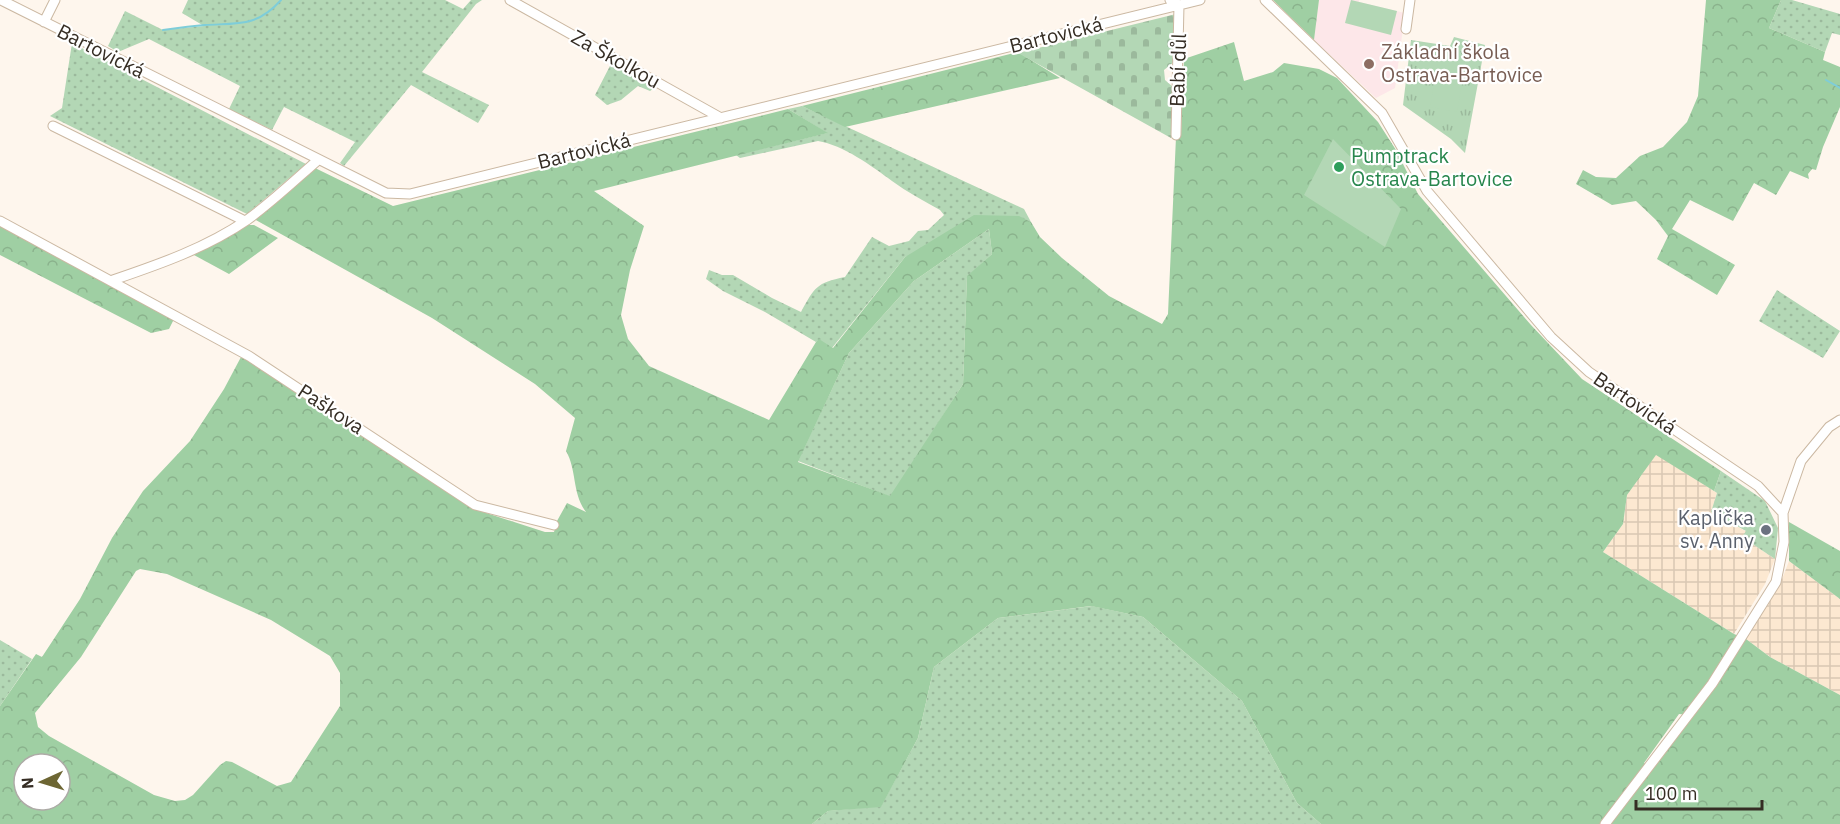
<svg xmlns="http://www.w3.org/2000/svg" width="1840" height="824" font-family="'IBM Plex Sans',sans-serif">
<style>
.industrial{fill:url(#industrial-grid)}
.education{fill:#fde7e9}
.grass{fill:url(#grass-dots)}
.forest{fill:url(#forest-crowns);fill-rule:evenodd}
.cemetery{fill:url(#cemetery-stones)}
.park{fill:url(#park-tufts)}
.pitch{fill:#b3d7b5}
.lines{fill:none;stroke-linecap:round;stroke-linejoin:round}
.stream{stroke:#7ecdd9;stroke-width:2}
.minor-casing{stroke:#cbb8a2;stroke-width:11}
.minor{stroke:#fff;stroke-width:9}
.education-dot{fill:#8d6e63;stroke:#fff;stroke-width:2}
.leisure-dot{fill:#2e9e5b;stroke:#fff;stroke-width:2}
.worship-dot{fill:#6b7280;stroke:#fff;stroke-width:2}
.labels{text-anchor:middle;stroke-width:4.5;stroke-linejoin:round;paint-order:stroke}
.street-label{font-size:20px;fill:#352d24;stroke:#fff}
.education-label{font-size:20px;fill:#785e54;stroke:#fff;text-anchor:start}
.leisure-label{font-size:20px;fill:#27864d;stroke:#fff;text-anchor:start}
.worship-label{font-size:20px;fill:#5b616d;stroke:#fff;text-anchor:end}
</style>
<defs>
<pattern id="industrial-grid" width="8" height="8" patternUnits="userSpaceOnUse" patternTransform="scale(1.5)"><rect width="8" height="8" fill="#fce8d1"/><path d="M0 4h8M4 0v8" fill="none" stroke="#d9c7b3"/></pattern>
<pattern id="grass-dots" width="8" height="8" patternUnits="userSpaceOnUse" patternTransform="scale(1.5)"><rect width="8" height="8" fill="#b3d7b5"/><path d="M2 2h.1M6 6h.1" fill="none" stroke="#9bb99c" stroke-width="1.8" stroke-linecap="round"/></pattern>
<pattern id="forest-crowns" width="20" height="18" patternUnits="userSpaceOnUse" patternTransform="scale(1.5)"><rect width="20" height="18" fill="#9fcfa3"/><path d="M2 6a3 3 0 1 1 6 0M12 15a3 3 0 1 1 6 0" fill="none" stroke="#8ab28c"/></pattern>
<pattern id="cemetery-stones" width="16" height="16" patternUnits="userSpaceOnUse" patternTransform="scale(1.5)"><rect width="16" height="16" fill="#b3d7b5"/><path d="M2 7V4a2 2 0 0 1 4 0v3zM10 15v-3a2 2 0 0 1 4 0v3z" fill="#9bb99c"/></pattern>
<pattern id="park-tufts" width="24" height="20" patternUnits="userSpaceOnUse" patternTransform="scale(1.5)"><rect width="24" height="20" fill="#b3d7b5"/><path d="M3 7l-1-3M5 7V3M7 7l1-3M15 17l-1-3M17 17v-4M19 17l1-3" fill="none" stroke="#9bb99c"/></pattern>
</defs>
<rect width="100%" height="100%" fill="#fef6ed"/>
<path class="industrial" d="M1656,454L1717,493L1711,512L1747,532L1742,537L1775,559L1765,584L1734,634L1603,552L1623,524L1627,495Z
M1789,561L1840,599V695L1770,657L1746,639L1779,587Z"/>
<path class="education" d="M1319,0H1359V2L1405,13L1395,88L1376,98L1314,40Z"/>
<path class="grass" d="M188,0H445L463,9L471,0H482L476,4L422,72L489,105L478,123L411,85L344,166L340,163L355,142L284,107L272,130L229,109L240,86L149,39L118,52L108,46L125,11L163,30L204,26L182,13Z
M1781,0H1792L1840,14V35L1832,33L1825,52L1769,28Z
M72,43L306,164L247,214L50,116L62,108Z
M612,62L657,86L650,91L638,86L621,100L607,105L595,95Z
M802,106L1024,209L1031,222L1016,216L905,257L832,348L819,340L816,342L765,312L723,291L706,279L709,270L722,275H733L772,298L801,312C815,287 816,283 845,277L872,237L889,246L909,241L918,231L928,230L944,215L940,210C924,201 907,192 892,181C872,166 843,145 818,141L740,158L736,155L827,133L788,109Z
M989,229L992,254L967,277L963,384L891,497L798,461L849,353L914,281Z
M1777,290L1840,331L1823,358L1759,321Z
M1721,471L1765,501L1778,528L1775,559L1742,537L1746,531L1711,512L1717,493L1714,491Z
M1092,606L1143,617L1242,701L1297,803L1321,824H812L828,811L881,806L918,738L934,667L998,618Z
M0,640L32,659L0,706Z"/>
<path class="forest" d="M1273,0H1319L1314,40Z
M1706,0H1781L1769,28L1825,52L1823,60L1840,67V107L1823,147L1816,170L1812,169L1808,174L1809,179L1790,171L1776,195L1754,183L1733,221L1690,200L1672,229L1735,265L1717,295L1657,259L1668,236L1656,220L1636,201L1612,205L1576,184L1583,170L1596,177L1616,178L1640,156L1663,147L1687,122L1698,96Z
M1234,42L1244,81L1273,72L1284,63L1319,69L1337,78L1378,122L1396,150L1418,194L1531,325L1582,379L1721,471L1714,491L1656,455L1627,495L1623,524L1603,552L1734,634L1746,639L1770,657L1840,695V824H1321L1297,803L1242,701L1143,617L1091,606L998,618L934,667L918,738L881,807L828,811L812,824H0V706L36,654L42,657L80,599L112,538L143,491L190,441L224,389L241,357L269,373L471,508L545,532H554L557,521L567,503L586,512C572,494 577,470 566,451L575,418L535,384L432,318L254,219L315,168L393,206L788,109L828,133L594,191L644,226L630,270L621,315L628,339L649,366L769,420L816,342L819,339L833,348L905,257L974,215L1019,216L1031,222L1040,237L1062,258L1109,296L1162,324L1168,314L1176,137L1181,136L1184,59ZM989,229L992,254L967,276L963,384L890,496L798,462L849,353L914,281ZM140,569L167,574L271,620L330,656L340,673V706L291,782L277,786L232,762L226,761L220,765L193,795L185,800L175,801L154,795L49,736L38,727L35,713L81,657L136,571ZM1679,714L1689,715L1653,767L1644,763ZM24,764H60V800H24Z
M1018,52L1060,78L845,127L802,106Z
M244,225H254L278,238L229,274L194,255Z
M0,226L174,319L169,329L151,333L0,255Z
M1789,522L1840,551V599L1789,561Z"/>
<path class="cemetery" d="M1176,14L1175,61L1164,70L1165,80L1173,87L1171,138L1018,53Z"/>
<path class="park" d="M1454,37L1485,45L1465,153L1451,139L1403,105L1411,40L1450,46Z"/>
<path class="pitch" d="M1351,0L1397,11L1391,35L1345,23Z
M1440,50L1467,55L1457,112L1430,107Z
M1333,139L1401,209L1385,247L1304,195Z"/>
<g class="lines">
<path class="stream" d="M163,30C177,28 191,26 205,25C238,23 257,27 281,0
M1826,80L1840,88"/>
<defs>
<path id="minor" d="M1,0L386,193L410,194L1200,0
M510,0L721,118
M1170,0L1179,5L1176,135
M1265,0L1382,113L1427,191L1551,337L1589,372L1758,486L1783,513
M44,22L55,0
M1406,29L1410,0
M53,126L245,221
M0,221L249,356L475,505L554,525
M113,280C160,264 206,248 247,220C272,202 295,180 318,160
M1605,824L1712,684L1776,582L1784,542L1783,513L1801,461L1829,427L1840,420"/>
</defs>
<use href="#minor" class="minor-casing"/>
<use href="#minor" class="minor"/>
</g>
<circle class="education-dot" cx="1369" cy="64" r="6"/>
<circle class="leisure-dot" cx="1339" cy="167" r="6"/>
<circle class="worship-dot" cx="1766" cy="530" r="6"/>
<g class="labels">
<g class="street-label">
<text transform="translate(1056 35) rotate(-14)" y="7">Bartovická</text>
<text transform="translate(101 51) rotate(27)" y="7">Bartovická</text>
<text transform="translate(616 59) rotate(29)" y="7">Za Školkou</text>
<text transform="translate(1178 70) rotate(-88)" y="7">Babí důl</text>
<text transform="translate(584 151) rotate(-14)" y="7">Bartovická</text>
<text transform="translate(1635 403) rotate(34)" y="7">Bartovická</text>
<text transform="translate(331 409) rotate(33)" y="7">Paškova</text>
</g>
<g class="education-label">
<text x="1381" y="59">Základní škola<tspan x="1381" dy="23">Ostrava-Bartovice</tspan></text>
</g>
<g class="leisure-label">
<text x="1351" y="163">Pumptrack<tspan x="1351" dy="23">Ostrava-Bartovice</tspan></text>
</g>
<g class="worship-label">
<text x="1754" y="525">Kaplička<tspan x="1754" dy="23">sv. Anny</tspan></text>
</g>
</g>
<g transform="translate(42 782) rotate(266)"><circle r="28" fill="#ffffff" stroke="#aeaba7" stroke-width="1.5"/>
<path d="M0-4.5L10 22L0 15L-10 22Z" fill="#6d6633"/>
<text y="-9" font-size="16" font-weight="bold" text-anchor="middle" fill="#352d24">N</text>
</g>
<path d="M1636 800v9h126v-9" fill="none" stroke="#352d24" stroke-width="3"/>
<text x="1645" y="800" font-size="18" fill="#352d24" stroke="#ffffff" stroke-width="4.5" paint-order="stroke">100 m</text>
</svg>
